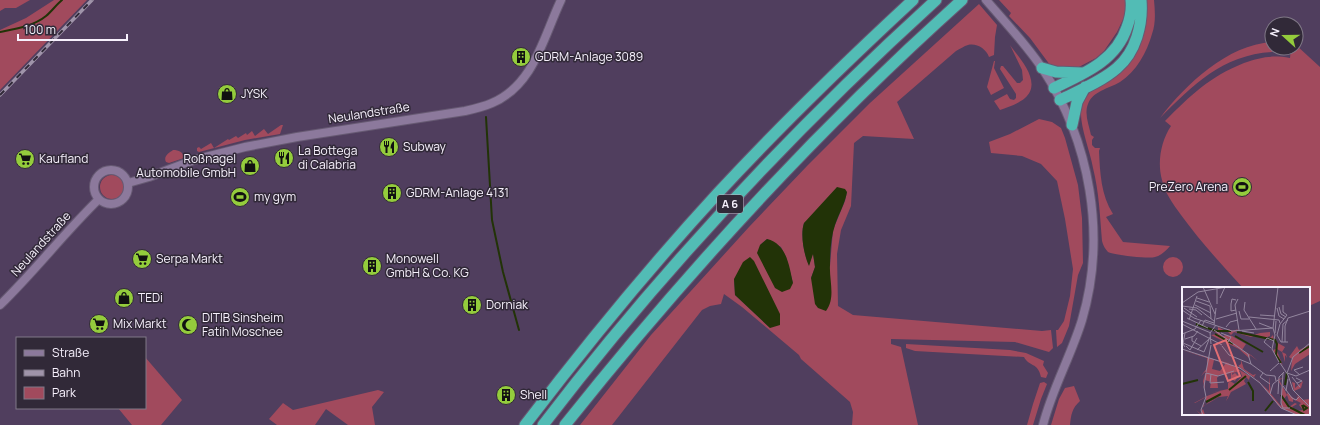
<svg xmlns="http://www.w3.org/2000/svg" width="1320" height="425" font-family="Manrope,sans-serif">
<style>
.green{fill:#a14a5d;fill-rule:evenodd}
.water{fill:#223307}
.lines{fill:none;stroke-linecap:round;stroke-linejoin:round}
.stream{stroke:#223307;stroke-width:2}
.minor-casing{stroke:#675a73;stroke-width:10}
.highway-casing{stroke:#675a73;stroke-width:13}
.minor{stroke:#8c799c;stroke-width:8}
.highway{stroke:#52bcb5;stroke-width:11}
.rail-casing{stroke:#a094aa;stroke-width:3.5}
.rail{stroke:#312938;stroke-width:2;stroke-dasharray:6;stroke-linecap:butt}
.labels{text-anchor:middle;stroke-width:3;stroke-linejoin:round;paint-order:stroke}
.shield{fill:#312938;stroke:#bcb5c2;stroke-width:1}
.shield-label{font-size:11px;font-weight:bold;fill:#f7f1fd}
.poi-label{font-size:12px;fill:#f7f1fd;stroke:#312938;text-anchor:start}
.street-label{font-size:12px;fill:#f7f1fd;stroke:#312938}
.inset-river{fill:none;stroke:#223307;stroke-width:2}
.inset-road{fill:none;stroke:#93869e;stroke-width:1}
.view{fill:#e26e73;fill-opacity:0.15;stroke:#e26e73;stroke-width:2}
.inset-edge{fill:none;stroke:#f7f1fd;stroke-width:2}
</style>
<rect width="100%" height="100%" fill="#503e5e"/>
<path class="green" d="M0,0H30L16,8H5L0,11Z
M54,0H87L0,90V30L26,18Z
M999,0H1127L1126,13L1117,32L1104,51L1096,58L1077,68L1070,70L1050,65L1030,38L1009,16L1011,13Z
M1146,0H1154C1155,11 1156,23 1152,34C1147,52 1136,72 1120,82C1108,89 1093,91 1088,104C1084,114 1089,125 1091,135L1094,137L1092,140V145L1095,148H1100L1099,151C1100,173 1101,195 1113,214L1106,217L1123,242L1170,246C1166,251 1160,256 1155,257C1149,259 1113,255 1108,252C1105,249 1103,245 1102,241C1100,216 1099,192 1093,168C1090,151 1080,127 1081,111C1081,104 1086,97 1090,92L1138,48L1143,35L1146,22Z
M979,4L997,25L995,37L994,55L989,57C986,49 977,43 968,45C964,46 960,49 956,51L897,102L914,139L863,136L854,143L851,206L841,230L837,254L838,306L853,315L1042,331L1051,330L1053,348L1049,352L1015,342L891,339V344L901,347L918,425H852L853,412L850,402L801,359L799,355L742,307L724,294L721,304L710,306L702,310L612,425H580L651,335L749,227L807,166L870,103ZM847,192L845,201L833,230L830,266L811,278L815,267L813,253L809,265C804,255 800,234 804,223ZM767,239L781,247L786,257L793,283L760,245ZM734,279L770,328L735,295Z
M1272,42V52C1222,55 1193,85 1160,118C1186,84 1227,45 1272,42Z
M1010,45C1019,58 1043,82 1025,98C1018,104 1008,107 1000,110L994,101L1007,94L1010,99L1014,100L1016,98V94L1000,69L1001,66H1003L1017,83H1020L1023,80L1022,70Z
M1296,45L1320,67V301L1309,306V288H1243C1221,264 1200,241 1181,215C1173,204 1165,193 1162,180C1157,162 1161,141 1171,126L1165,121C1191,95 1209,77 1244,63C1261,57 1272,55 1290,58L1291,48H1296Z
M994,61H995L994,68L1004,88L991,95L987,87Z
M1039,119L1052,122L1061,128L1065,138L1078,185L1082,218L1083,263L1078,275L1069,326L1062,343L1057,347L1056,330H1058L1064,321L1070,296L1073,269L1065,219L1057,181L1041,164L1022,156L991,153L989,142L1010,134Z
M281,125H283L280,134L245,140L199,152L197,151V148L199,147L201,149L211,143L214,148L228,139L229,140L236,136L238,138L246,133L247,135L252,131L255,136L264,129L268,134Z
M173,150C179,150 183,152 184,158L169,163L166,162C163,156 169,153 173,150Z
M100 187a12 12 0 1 1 24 0a12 12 0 1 1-24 0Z
M1163 267a10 10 0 1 1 20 0a10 10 0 1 1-20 0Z
M906,344L1010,350L1026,353L1044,361L1043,365L1048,373L1046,378L1041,377C1038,362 1029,367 1024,357L915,351L906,348Z
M145,357L182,400L161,425H132L118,408H145Z
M1044,382L1047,384L1041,399L1033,425H1027L1033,404L1040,383Z
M1074,386L1080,401C1072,408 1071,415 1070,425H1051L1059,399L1065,388Z
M378,390L384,392L372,407L375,425H348L326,409L315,425H277L269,419L283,403L293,410Z"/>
<path class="water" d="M837,187L845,189L847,192C845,204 839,213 835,225C831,237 830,252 830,265C829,280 836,298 826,311L818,308L815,304L811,278L815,267L813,254L809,266C804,255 800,235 804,223Z
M767,239C787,244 789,266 793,283L790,289L782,292L775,288L757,253L760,245Z
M750,257L754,261L780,314V325L770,328L735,295L734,279L743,262Z"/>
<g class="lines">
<path class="stream" d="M0,32C15,29 34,26 46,16C52,11 56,5 62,0
M486,117L492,220L503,272L519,330"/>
<defs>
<path id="minor" d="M986,0C1005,22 1026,44 1042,68C1090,141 1107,235 1082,320C1071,356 1052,389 1043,425
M94 187a17 17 0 1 1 34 0a17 17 0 1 1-34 0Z
M128,183L149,177L194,160L245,147L297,137L465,111C474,109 483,107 492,103C534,85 543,38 561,0
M0,305C35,271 64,233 99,199"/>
<path id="highway" d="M1042,68L1056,72L1082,73
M1054,88C1083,74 1116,61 1127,27C1130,19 1132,9 1131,0
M1060,100C1078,91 1101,82 1117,68C1136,52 1143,24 1141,0
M1072,125L1077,102L1085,87
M525,425C586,345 650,267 718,193C780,126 846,62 913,0
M543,425C660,272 793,130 936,0
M565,425C686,273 817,130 962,0"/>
</defs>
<use href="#minor" class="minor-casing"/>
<use href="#highway" class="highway-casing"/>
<use href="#minor" class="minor"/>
<use href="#highway" class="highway"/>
<defs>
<path id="rail" d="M0,95L92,0"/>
</defs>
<use href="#rail" class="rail-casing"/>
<use href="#rail" class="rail"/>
</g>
<defs>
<symbol id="building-disc" viewBox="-11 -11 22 22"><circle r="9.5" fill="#94cc3c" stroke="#312938"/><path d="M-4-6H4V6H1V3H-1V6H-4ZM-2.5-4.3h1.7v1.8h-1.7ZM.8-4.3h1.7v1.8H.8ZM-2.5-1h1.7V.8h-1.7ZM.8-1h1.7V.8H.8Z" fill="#111"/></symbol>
<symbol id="shop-disc" viewBox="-11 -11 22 22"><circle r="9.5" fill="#94cc3c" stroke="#312938"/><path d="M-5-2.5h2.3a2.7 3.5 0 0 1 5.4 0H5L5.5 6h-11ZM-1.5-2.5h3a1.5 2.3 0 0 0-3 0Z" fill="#111"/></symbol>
<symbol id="restaurant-disc" viewBox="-11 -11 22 22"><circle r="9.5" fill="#94cc3c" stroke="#312938"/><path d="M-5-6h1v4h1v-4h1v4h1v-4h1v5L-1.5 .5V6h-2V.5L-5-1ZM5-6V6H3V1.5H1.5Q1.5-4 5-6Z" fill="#111"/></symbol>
<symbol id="supermarket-disc" viewBox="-11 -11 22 22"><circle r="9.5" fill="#94cc3c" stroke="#312938"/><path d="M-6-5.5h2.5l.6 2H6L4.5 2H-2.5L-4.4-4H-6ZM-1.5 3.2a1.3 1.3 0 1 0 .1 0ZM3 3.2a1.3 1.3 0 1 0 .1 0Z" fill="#111"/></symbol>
<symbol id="stadium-disc" viewBox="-11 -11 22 22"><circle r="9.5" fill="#94cc3c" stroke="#312938"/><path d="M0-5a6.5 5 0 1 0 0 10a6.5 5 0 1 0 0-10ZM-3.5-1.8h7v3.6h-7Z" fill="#111"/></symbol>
<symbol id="mosque-disc" viewBox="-11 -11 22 22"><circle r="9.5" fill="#94cc3c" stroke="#312938"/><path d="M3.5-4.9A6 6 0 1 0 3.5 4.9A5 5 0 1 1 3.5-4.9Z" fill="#111"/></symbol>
</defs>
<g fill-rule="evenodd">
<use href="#building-disc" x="510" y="46" width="22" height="22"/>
<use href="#shop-disc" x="216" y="83" width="22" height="22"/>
<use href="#restaurant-disc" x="378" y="136" width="22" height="22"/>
<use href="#restaurant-disc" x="273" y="147" width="22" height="22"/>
<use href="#supermarket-disc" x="14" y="148" width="22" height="22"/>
<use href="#shop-disc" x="239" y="155" width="22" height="22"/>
<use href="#stadium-disc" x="1231" y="176" width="22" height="22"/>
<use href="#building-disc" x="381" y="182" width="22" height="22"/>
<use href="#stadium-disc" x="229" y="186" width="22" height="22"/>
<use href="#supermarket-disc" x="131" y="248" width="22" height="22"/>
<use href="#building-disc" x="361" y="255" width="22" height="22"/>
<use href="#shop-disc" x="113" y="287" width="22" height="22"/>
<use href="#building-disc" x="461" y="294" width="22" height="22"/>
<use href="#supermarket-disc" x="88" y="313" width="22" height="22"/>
<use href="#mosque-disc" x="177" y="314" width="22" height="22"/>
<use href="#building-disc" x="495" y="384" width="22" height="22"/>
</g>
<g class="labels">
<rect class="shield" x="717" y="195" width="26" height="18" rx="3"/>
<g class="shield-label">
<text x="730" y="208">A 6</text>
</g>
<g class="poi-label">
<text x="535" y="61">GDRM-Anlage 3089</text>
<text x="241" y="98">JYSK</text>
<text x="403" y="151">Subway</text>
<text x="298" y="155">La Bottega<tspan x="298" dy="14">di Calabria</tspan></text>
<text x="39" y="163">Kaufland</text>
<text x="236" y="163" text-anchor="end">Roßnagel<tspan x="236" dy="14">Automobile GmbH</tspan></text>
<text x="1228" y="191" text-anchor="end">PreZero Arena</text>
<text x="406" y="197">GDRM-Anlage 4131</text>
<text x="254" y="201">my gym</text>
<text x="156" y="263">Serpa Markt</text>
<text x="386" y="263">Monowell<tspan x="386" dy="14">GmbH &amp; Co. KG</tspan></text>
<text x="138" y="302">TEDi</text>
<text x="486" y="309">Dorniak</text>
<text x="202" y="322">DITIB Sinsheim<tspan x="202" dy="14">Fatih Moschee</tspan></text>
<text x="113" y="328">Mix Markt</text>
<text x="520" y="399">Shell</text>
</g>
<g class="street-label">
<text transform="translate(369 113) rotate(-9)" y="4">Neulandstraße</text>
<text transform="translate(41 244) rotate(-48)" y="4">Neulandstraße</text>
</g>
</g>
<g transform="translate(1182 287)">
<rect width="128" height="128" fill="#503e5e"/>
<path d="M36,40L45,45L46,42L51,44L56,42L53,45H59L69,49L78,46L88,45V49L85,50L87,52L91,48L92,53L86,52L75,48L69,50L52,45L49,48L46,45H39L36,44L41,50L43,48L50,49L64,57L60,63L69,68L76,74L68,68L67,71L57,62L29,48L36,47L30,43H36ZM94,55L103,60L100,65L104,67L105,71L103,68V75L100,65L95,62V64L101,79L91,63L94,62ZM128,58V67L113,77L109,84L110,72L107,70L115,59L117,63ZM0,63L46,76L68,89L67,93L64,90L62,94L64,97L49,105L46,111L44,114L46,109L37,110L20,120L19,125L21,122L23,128H16L18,127L14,123L9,128L14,123L19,127V122L23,115L21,120L27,115L39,109L24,115V110L13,116H12L25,109L38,104L28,106L46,102V96L48,94L53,97L60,89L58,84L50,86V88L53,86L56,89L53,94L49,92V86L37,88L35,91L36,101H28L29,95L23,93V104L21,94L24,84L19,89L25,81V71ZM32,73L44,76L38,84L30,82ZM59,73L62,82L71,88L74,87L72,90L87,104V89L89,107L99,119L100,100L97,95L96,92L102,91L97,93L101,100L103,93L101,100L105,108V106L114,113L116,109L112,104L110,95L113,96V101L121,94L119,101L112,104L120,113L128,112V128L113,127L101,122L96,118L77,94L56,79L59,77ZM105,108L107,114L111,115V112L119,116L117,118L121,123L114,124L110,120L115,117L113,116L107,120L104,116L106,115L104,116L101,113Z" fill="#a14a5d" fill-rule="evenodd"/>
<path class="inset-river" d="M14,37L34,44H49M55,45L93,53L95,57L94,68L99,76M33,47L51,57M53,49L81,65M117,66L128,59M66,95L71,104V114M0,97L16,93M103,98L105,85M47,103L64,89M99,108L107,120L123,128M24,115L39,107M120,118L122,123L125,121L121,118M83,124L91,114"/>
<path class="inset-road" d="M21,0L33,27M15,11L27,15M38,11L43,0M56,12L53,18L57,43M14,14L28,19M63,15L62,23L74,42M0,16L16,5L45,0M35,17V1M13,18L29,26M0,19L15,21L32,34M28,19L29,32M97,20L99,27L104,30M2,21L15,30M95,21L97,29L102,32M7,22L14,23L20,28M0,23L12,31L50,44L91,41L93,48L90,62L97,75M54,23L49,24V17L50,12L54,13M57,24L59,32H67M78,28L93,29M67,30L97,33L98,36M5,31L26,41M106,31L128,24M34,32L55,26M7,33L15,9M0,34L29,46M77,36L90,41M0,37L40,58M32,38L34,21M20,39L23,33L32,36M44,40L48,35L56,33M91,41L96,0M32,43L66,67L69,77M60,44L72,46M3,46L1,57L3,60M39,46L49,50L46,55M93,46L94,34M0,47L13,42L19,33M95,48L98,37L105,28L101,25V18M95,48L99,55H106M10,50V54L19,59M3,52L12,49L16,44M100,55L101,37L106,33M103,55V39L106,31M1,56L22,65L28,50M29,57L28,46L34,38M4,59L8,63L15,51M40,59L47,68L69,77L84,88M89,61L82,55L85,51L92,54M0,62L58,81L78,96L99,121L115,128M15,63L27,52M98,76L106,88L111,103L128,120M88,84L97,76M24,85L29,58M24,86L36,89L52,84M81,86L78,90L88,97M101,86L99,116L101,121H108M105,86L111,70L128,56M105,86L114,89L128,83M29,87L28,96L42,95M84,88L93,89L94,94M118,88L112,83L121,80M110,90L118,100M114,91L120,94L115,96M101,99L110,111L114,113L117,110M104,104L106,92M88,107L91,97L96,93M96,107L97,90L102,85M21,128L19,123L24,110L22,100L24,86"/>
<path class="view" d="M44,53L58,89L46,94L32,58Z"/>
<rect width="128" height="128" class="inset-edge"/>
</g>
<rect x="16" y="337" width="130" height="72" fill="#312938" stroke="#807987"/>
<rect x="24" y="350" width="20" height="6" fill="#8c799c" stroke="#807987"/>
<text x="52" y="357" font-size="12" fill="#f7f1fd">Straße</text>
<rect x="24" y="370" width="20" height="6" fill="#a094aa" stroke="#807987"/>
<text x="52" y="377" font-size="12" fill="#f7f1fd">Bahn</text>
<rect x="24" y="387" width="20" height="12" fill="#a14a5d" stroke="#807987"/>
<text x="52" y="397" font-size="12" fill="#f7f1fd">Park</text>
<g transform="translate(1284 36) rotate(291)"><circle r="19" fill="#312938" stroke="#807987"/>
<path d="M0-3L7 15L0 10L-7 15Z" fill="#94cc3c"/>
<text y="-6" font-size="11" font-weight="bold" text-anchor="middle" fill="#f7f1fd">N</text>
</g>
<path d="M18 34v6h109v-6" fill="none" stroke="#f7f1fd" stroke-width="2"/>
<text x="24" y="34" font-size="12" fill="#f7f1fd" stroke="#312938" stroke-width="3" paint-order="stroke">100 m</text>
</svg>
